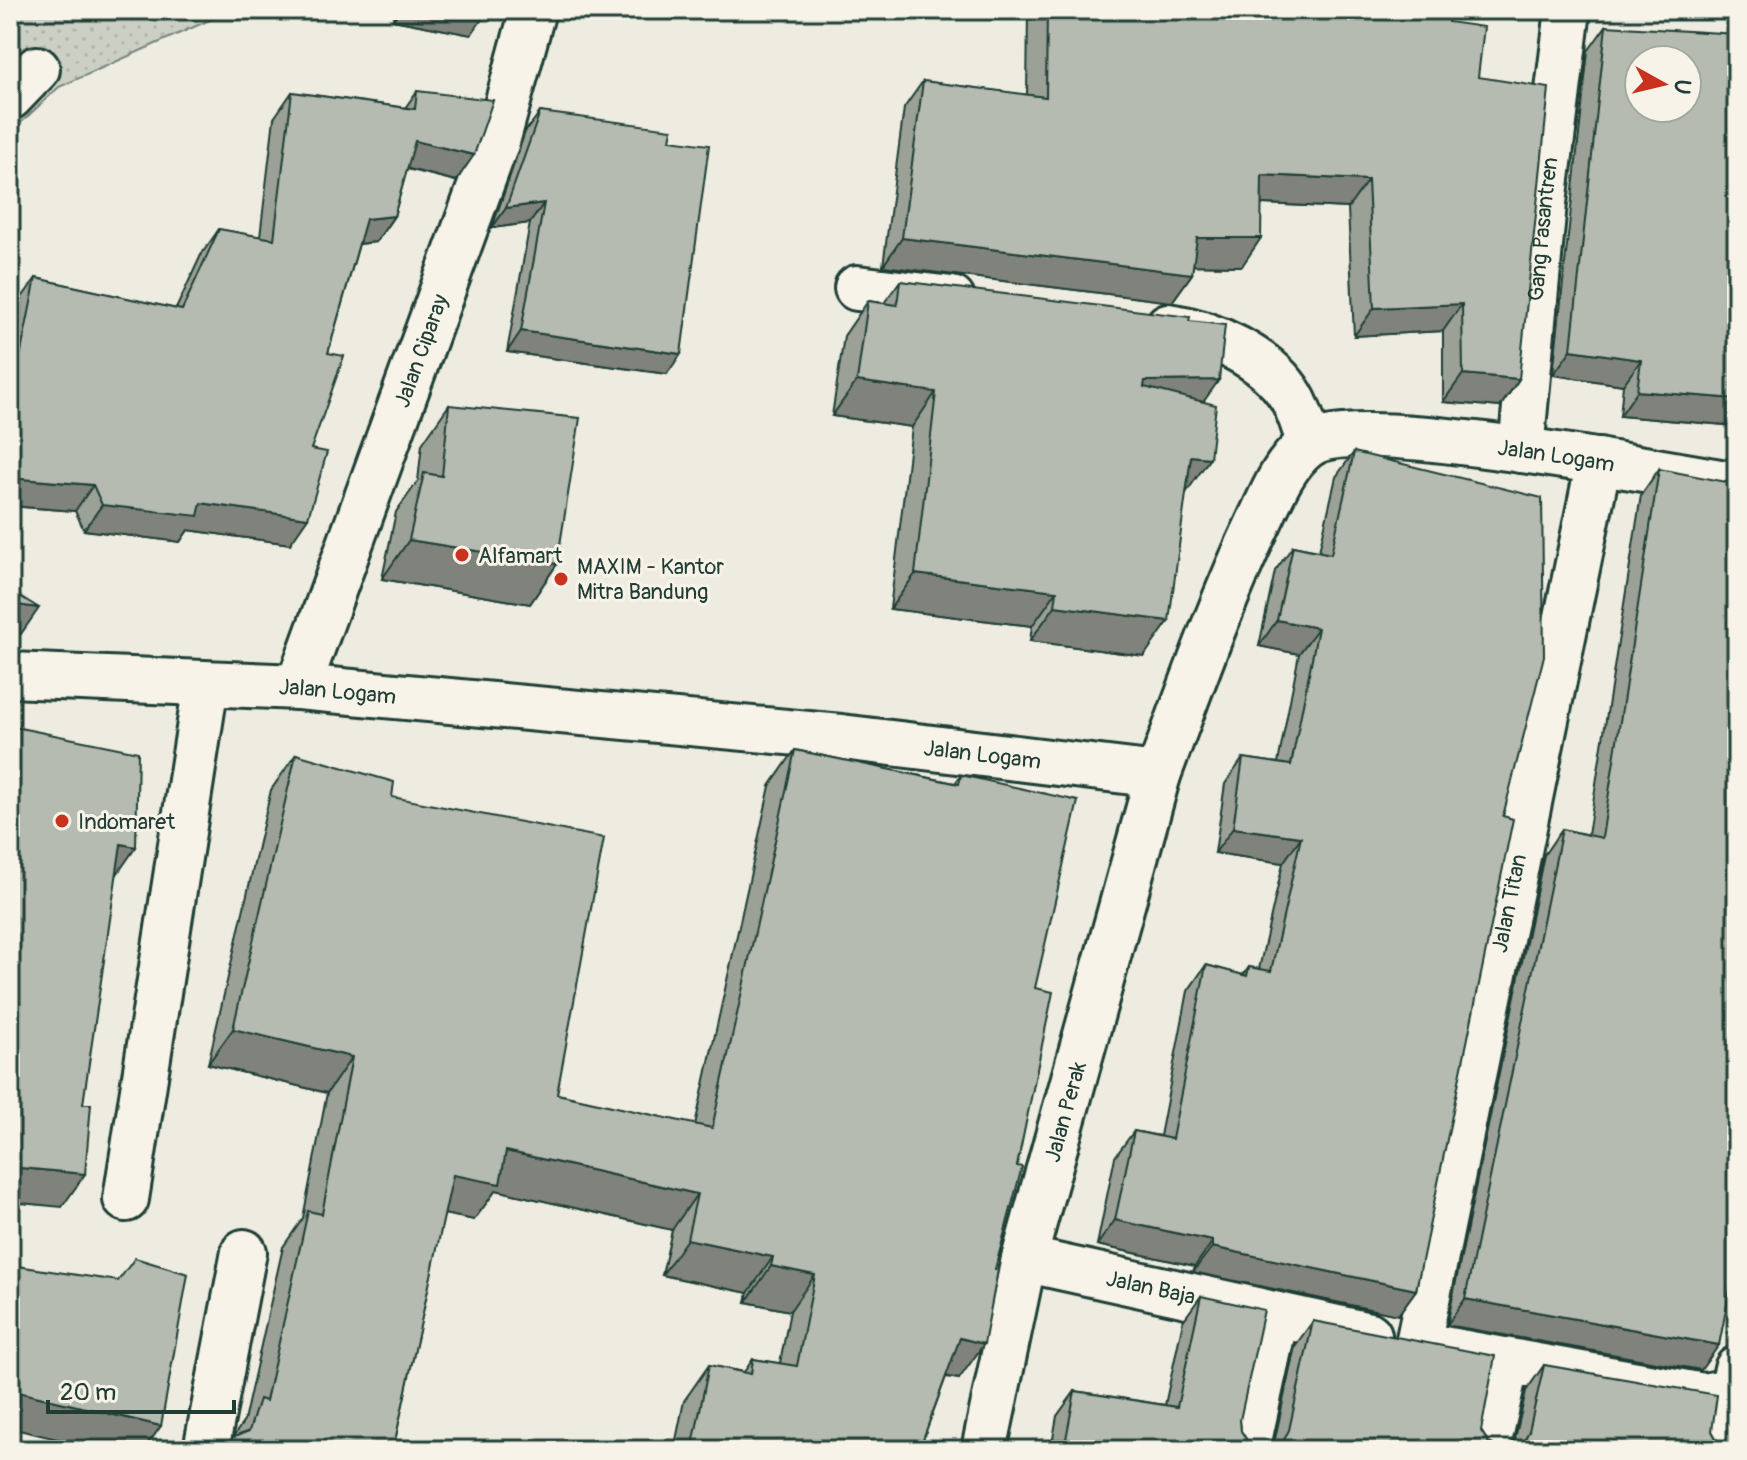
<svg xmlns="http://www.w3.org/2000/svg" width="1747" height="1460" font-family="Pangolin,sans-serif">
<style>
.grass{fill:url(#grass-dots);stroke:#76867c;stroke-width:2}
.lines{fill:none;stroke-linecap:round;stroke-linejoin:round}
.street-casing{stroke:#1f3d34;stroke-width:50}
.secondary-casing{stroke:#1f3d34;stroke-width:50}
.street{stroke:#f7f3e8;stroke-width:44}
.secondary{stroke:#f7f3e8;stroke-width:44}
.wall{fill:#9ca197;stroke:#1f3d34;stroke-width:2}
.shaded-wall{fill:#7f837b;stroke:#1f3d34;stroke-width:2}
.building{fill:#b5bbb0;stroke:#1f3d34;stroke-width:2;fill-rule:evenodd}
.poi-dot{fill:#c8321e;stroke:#f7f3e8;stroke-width:3}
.labels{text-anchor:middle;stroke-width:6;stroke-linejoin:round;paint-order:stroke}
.street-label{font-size:22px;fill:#1f3d34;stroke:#f7f3e8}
.poi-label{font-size:22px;fill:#1f3d34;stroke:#f7f3e8;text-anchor:start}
</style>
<defs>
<pattern id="grass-dots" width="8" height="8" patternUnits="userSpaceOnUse" patternTransform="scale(2)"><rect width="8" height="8" fill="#cccfc4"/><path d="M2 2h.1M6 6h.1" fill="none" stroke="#afb3a9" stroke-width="1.8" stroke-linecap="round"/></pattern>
</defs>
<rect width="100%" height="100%" fill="#eeece1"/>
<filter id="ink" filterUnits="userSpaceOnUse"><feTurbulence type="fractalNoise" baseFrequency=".0125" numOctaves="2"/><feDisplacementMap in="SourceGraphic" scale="16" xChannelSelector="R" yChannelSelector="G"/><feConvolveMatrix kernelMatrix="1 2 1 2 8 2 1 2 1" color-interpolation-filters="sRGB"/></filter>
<g filter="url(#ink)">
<path class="grass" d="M10,10H232L59,87L10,133Z"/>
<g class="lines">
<defs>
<g id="street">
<path d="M10,97L37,69"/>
<path d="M857,288L952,299"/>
<path d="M1168,326C1211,332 1267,357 1291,396C1300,410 1304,429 1310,444"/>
<path id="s1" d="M1521,450L1544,203L1568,10"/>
<path d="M126,1199L206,684"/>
<path id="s2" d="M1024,1259L1369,1335"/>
<path id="s3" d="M1418,1344L1599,461"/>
<path d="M1437,1348L1703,1396L1737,1390"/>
<path d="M206,1450L244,1252"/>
<path id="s4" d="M984,1450L1024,1259L1158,775"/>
<path d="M1247,1450L1276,1317"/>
<path d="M1487,1450L1507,1362"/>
<path d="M1718,1450L1737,1369"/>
</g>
<g id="secondary">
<path id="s5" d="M10,675L298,687L841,737L1158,775C1190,690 1220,604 1259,522C1272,495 1283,465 1307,446C1351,412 1669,474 1737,485"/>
<path id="s6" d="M298,687L498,138L533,10"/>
</g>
</defs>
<use href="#street" class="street-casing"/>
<use href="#secondary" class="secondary-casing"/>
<use href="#street" class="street"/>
<use href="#secondary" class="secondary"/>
</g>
<path class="wall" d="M394,10H486L471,35L393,20Z
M1028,10H1449L1448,22L1478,77L1519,379L1500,407L1443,402V331L1354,336L1348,208L1262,204L1242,266L1193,265L1192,274L1172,302L883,266L904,108L923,81L1027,95Z
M1606,26L1737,426L1620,416L1623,385L1553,375L1588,51Z
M417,91L456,181L407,169L394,216L376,242L359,244L328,353L311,449L290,544L188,530L180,542L84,530L75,511L10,506V343L18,303L36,278L176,309L201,255L219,229L260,237L274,118L292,92L405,108Z
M540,112L670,140L667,374L507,352L530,223L492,228L525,132Z
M900,281L1189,321L1203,402L1186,492L1144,656L1030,641L1032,626L890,609L912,427L832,416L844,336L868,301L884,303Z
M449,405L557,564L530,604L382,579L396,512L418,481L422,444Z
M1354,452L1503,816L1416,1290L1398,1315L1193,1272L1195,1266L1097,1245L1115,1157L1134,1131L1160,1136L1188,991L1206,965L1243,975L1249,967L1259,969L1283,863L1215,853L1225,784L1243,758L1278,763L1299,654L1259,646L1275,571L1293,546L1319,551L1336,477Z
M1659,469L1701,1370L1447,1325L1544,855L1562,829L1588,835L1641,495Z
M795,750L955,783L961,775L1035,988L959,1379L946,1377L919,1450H674L684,1401L709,1365L744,1372L753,1359L780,1363L790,1311L746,1302L748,1293L662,1275L672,1230L496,1190L474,1220L444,1214L393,1450H224L244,1421L283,1247L303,1218L327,1093L208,1064L271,790L296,754L392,797L557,1094L695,1125L770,786Z
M1201,1296L1240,1420L1241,1431L1248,1442L1260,1449L1273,1448L1295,1346L1313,1321L1481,1431L1489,1443L1500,1449L1513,1448L1526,1391L1544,1365L1712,1431L1718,1442L1731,1449L1737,1450H1051L1057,1416L1075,1391L1165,1405L1183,1321Z"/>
<path class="shaded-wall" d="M400,10H462L485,15L471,35L393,20Z
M415,141L474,155L456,181L397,166Z
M1262,175L1368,180L1348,208L1243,203Z
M544,203L530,223L492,228L506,208Z
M394,216L376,242L348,245L366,219Z
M902,238L1192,274L1172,302L883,266Z
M1197,238H1261L1242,266L1177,265Z
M1462,304L1443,331L1354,336L1374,308Z
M521,331L681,354L667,374L507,352Z
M1571,350L1641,360L1623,385L1553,375Z
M1463,374L1519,379L1500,407L1443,402Z
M1219,380L1194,415L1120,416L1145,381Z
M857,381L936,392L912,427L832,416Z
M1637,391L1737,399V426L1620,416Z
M1191,456L1210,458L1186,493Z
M10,478L93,485L75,511L10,506Z
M201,503L308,518L290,544L188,530L180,542L84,530L102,505Z
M409,540L557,564L530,604L382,579Z
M915,574L1057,591L1032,626L890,609Z
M10,604L39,608L21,634L10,632Z
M1055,606L1169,621L1144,656L1030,641Z
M1277,620L1318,628L1299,654L1259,646Z
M1233,828L1301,837L1283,863L1215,853Z
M121,844L136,847L113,880Z
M233,1029L352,1057L327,1093L208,1064Z
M506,1151L697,1194L672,1230L496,1190L474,1220L428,1211L453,1175Z
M10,1167L85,1174L62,1207L10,1202Z
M1115,1220L1213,1241L1195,1266L1097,1245Z
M687,1239L773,1257L748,1293L662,1275Z
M1212,1247L1416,1290L1398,1315L1193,1272Z
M771,1266L815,1275L790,1311L746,1302Z
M1465,1299L1719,1345L1701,1370L1447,1325Z
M960,1338L984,1344L959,1379L935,1374Z
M10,1390L161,1426L144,1450H104L10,1428Z"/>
<path class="building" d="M462,10H486L485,15Z
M1047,10H1449L1448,22L1484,27L1478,77L1549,88L1519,379L1463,374L1462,304L1374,308L1368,180L1262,175L1261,238H1197L1192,274L902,238L923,81L1046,97Z
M1606,26L1737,34V399L1637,391L1641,360L1571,350ZM1639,60H1687V108H1639Z
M417,91L493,100L474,155L415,141L394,216L366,219L328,353L344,356L311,449L327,452L308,518L201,503L198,516L102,505L93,485L10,478V395L12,396L36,278L182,310L219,229L274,239L292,92L415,109Z
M540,112L672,129L670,140L709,145L681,354L521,331L544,203L506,208Z
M900,281L1190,317L1189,321L1225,325L1219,380L1145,381L1144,387L1216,405L1210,458L1191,456L1169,621L1055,606L1057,591L915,574L936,392L857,381L868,301L897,305Z
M449,405L580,418L557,564L409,540L424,473L442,476Z
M1354,452L1542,498L1544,656L1503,816L1513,819L1416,1290L1212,1247L1213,1241L1115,1220L1134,1131L1172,1139L1206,965L1247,976L1249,967L1271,971L1301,837L1233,828L1243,758L1291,765L1318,628L1277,620L1293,546L1331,554Z
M1659,469L1737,484V1254L1719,1345L1465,1299L1562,829L1602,838Z
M10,590L39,608L10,604Z
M10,726L138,752L136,847L121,844L83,1104H91L85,1174L10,1167Z
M795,750L959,784L961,775L1078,801L1035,988L1053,992L1017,1166L1022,1167L995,1269L998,1270L984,1344L960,1338L919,1450H692L709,1365L751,1374L753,1359L797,1366L815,1275L771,1266L773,1257L687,1239L697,1194L506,1151L500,1184L453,1175L393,1450H229L232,1438L249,1431L259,1399L266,1401L308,1211L322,1214L352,1057L233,1029L296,754L394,782L392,797L604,838L557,1094L712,1128Z
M135,1258L188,1274L161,1426L10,1390V1265L118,1281Z
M1201,1296L1264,1310L1240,1420L1241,1431L1248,1442L1260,1449L1272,1448L1283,1442L1289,1430L1313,1321L1495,1356L1481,1431L1489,1443L1500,1449L1513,1448L1524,1441L1529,1431L1544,1365L1717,1395L1712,1431L1718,1442L1731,1449L1737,1448V1450H1064L1075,1391L1177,1407Z"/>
</g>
<g class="poi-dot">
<circle cx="462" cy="555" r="8"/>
<circle cx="561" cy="579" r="8"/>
<circle cx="62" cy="821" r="8"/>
</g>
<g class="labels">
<g class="street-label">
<text dy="8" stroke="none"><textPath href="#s1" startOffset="222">Gang Pasantren</textPath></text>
<text dy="8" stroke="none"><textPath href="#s6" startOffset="358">Jalan Ciparay</textPath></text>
<text dy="8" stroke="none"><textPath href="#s5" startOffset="1768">Jalan Logam</textPath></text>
<text dy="8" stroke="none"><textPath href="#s5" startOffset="328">Jalan Logam</textPath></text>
<text dy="8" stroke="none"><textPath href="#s5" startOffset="976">Jalan Logam</textPath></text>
<text dy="8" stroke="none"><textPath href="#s3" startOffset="450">Jalan Titan</textPath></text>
<text dy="8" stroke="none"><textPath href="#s4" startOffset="348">Jalan Perak</textPath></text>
<text dy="8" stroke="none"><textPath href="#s2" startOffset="130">Jalan Baja</textPath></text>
</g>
<g class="poi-label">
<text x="478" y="563">Alfamart</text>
<text x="577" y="574">MAXIM - Kantor<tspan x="577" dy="25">Mitra Bandung</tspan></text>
<text x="78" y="829">Indomaret</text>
</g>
</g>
<rect width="1747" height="1460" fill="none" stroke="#f7f3e8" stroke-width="40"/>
<rect x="20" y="20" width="1707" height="1420" fill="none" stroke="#1f3d34" stroke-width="3" filter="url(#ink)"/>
<g transform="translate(1663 84) rotate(98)"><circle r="38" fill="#f7f3e8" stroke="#a1aaa0" stroke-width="2"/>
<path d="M0-6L14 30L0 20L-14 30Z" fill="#c8321e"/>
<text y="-12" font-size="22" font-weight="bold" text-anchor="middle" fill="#1f3d34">U</text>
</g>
<path d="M48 1400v12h186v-12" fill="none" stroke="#1f3d34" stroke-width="4"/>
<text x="60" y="1400" font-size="24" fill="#1f3d34" stroke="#f7f3e8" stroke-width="6" paint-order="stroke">20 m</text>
</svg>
